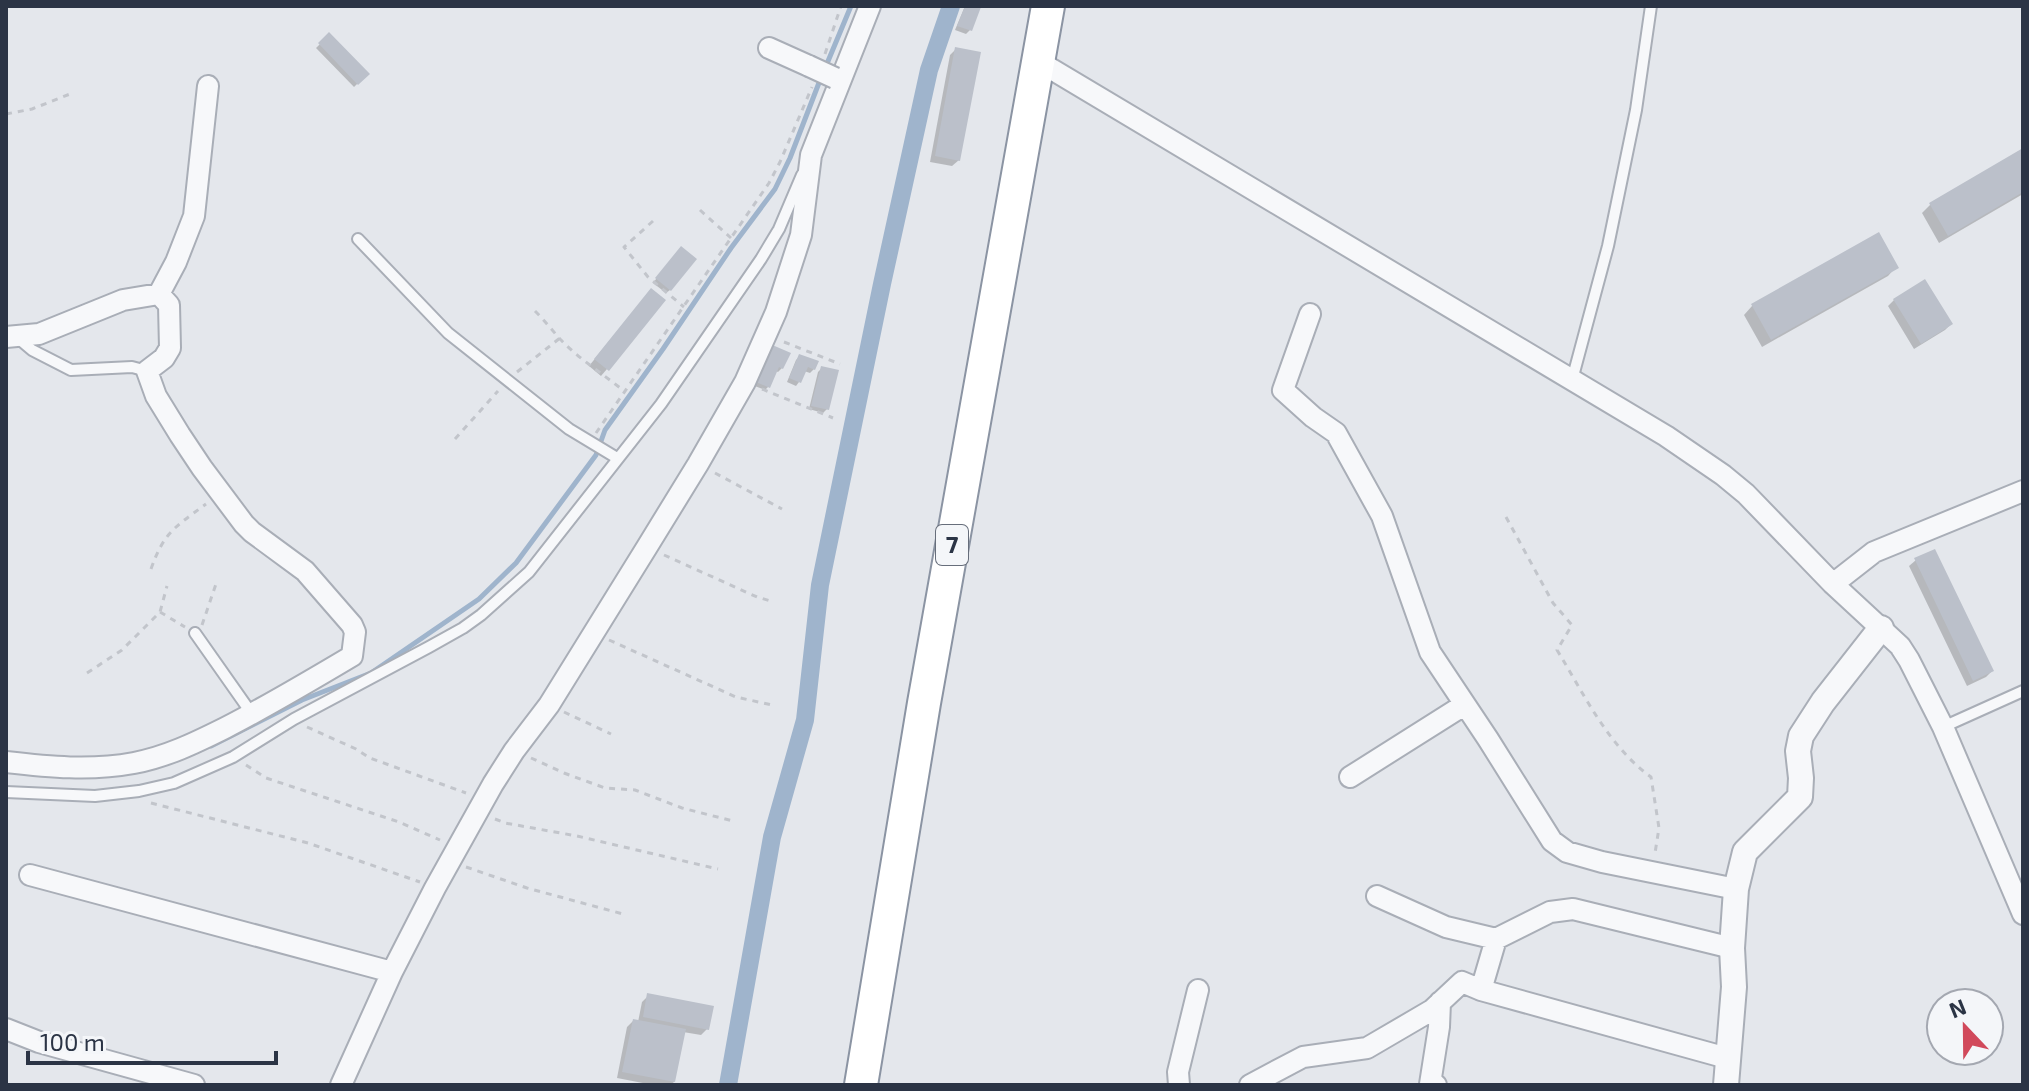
<svg xmlns="http://www.w3.org/2000/svg" width="2029" height="1091" font-family="'Exo 2',sans-serif">
<style>
.shadow{fill:#0003}
.lines{fill:none;stroke-linecap:round;stroke-linejoin:round}
.stream{stroke:#9fb4cc;stroke-width:5}
.canal{stroke:#9fb4cc;stroke-width:18}
.building{fill:#bbc0ca}
.service-casing{stroke:#a9aeb7;stroke-width:14}
.minor-casing{stroke:#a9aeb7;stroke-width:24}
.tertiary-casing{stroke:#a9aeb7;stroke-width:28}
.trunk-casing{stroke:#8b94a3;stroke-width:36}
.path{stroke:#c2c5cb;stroke-width:3;stroke-dasharray:6 6;stroke-linecap:butt}
.service{stroke:#f7f8fa;stroke-width:10}
.minor{stroke:#f7f8fa;stroke-width:20}
.tertiary{stroke:#f7f8fa;stroke-width:24}
.trunk{stroke:#fff;stroke-width:32}
.minor-bridge-casing{stroke:#a9aeb7;stroke-width:24;stroke-linecap:butt}
.minor-bridge{stroke:#f7f8fa;stroke-width:20}
.labels{text-anchor:middle;stroke-width:6;stroke-linejoin:round;paint-order:stroke}
.shield{fill:#f4f6f9;stroke:#676e7b;stroke-width:2}
.shield-label{font-size:24px;font-weight:bold;fill:#2b3445}
</style>
<rect width="100%" height="100%" fill="#e4e7ec"/>
<path class="shadow" d="M965,6L978,8L970,30L966,34L955,30Z
M329,35L367,74L354,87L316,48Z
M956,49L959,160L952,166L930,162L950,55Z
M2023,150V194L1939,243L1922,213L1930,205Z
M1878,235L1896,267L1888,276L1762,347L1744,315L1752,306Z
M677,252L670,290L666,293L653,283Z
M645,297L607,369L601,376L589,366Z
M1894,300L1951,324L1945,330L1914,349L1888,306Z
M771,346L782,368L778,372L776,371L768,387L765,390L752,385Z
M800,356L814,369L810,373L804,371L799,382L796,386L787,382L796,360Z
M822,368L827,409L823,413L809,409L818,372Z
M1916,560L1992,671L1986,677L1967,686L1909,566Z
M648,996L707,1029L701,1035L683,1032L674,1082L670,1085H653L617,1078L627,1027L633,1021L638,1022L642,1002Z"/>
<g class="lines">
<path class="stream" d="M826,66L851,6
M211,746L302,700L371,673L479,599L516,563L596,455L605,430L663,349L731,248L775,189L790,158L822,75"/>
<path class="canal" d="M728,1085L772,837L805,720L820,585L882,284L929,70L951,6"/>
</g>
<path class="building" d="M965,6L981,7L972,31L957,26Z
M329,32L370,74L358,85L318,43Z
M955,47L981,52L960,161L935,156Z
M2023,148V192L1948,236L1929,203Z
M1879,232L1899,268L1771,340L1751,304Z
M681,246L697,259L671,291L655,278Z
M1925,279L1953,324L1921,344L1893,299Z
M651,288L666,300L609,371L594,359Z
M770,344L791,353L783,369L779,367L770,388L754,381Z
M799,354L819,361L815,370L808,367L801,383L789,378Z
M821,366L839,370L829,410L811,406Z
M1935,549L1994,671L1973,681L1914,558Z
M647,993L714,1006L709,1030L643,1017Z
M633,1019L686,1029L675,1082L622,1072Z"/>
<g class="lines">
<defs>
<path id="service" d="M358,239L448,333L569,429L617,458
M19,339L32,350L71,370L132,367L147,371
M1572,380L1608,246L1636,110L1651,6
M195,633L252,714
M1943,727L2023,691
M6,792L95,796L139,791L174,783L233,757L294,719L429,647L463,628L481,615L529,572L661,404L761,259L779,229L802,175"/>
<path id="minor" d="M769,48L809,66
M1038,61L1666,436L1723,475L1746,494L1833,584L1900,646L1909,660L1943,727L2023,914
M1310,314L1283,390L1313,417L1336,433L1382,516L1430,652L1488,739L1552,841L1567,852L1602,862L1736,889
M6,337L39,334L123,300L159,294L176,262L194,216L208,86
M1833,584L1874,552L2023,491
M6,762C49,767 91,771 134,763C166,757 195,743 225,728C268,706 310,681 352,656L355,632L352,625L305,571L252,532L244,524L202,468L180,435L156,396L147,371L164,358L170,348L169,305L159,294
M1350,777L1464,705
M30,875L392,972
M1377,896L1446,927L1496,939L1550,912L1573,909L1732,948
M1481,990L1496,939
M6,1029L39,1042L194,1085
M341,1085L392,972L435,888L493,784L514,751L549,705L647,547L698,464L745,382L776,312L801,235L811,155L870,6
M1179,1085L1178,1072L1198,990
M1250,1085L1303,1057L1367,1048L1432,1010L1462,982L1481,990L1727,1058
M1436,1085L1430,1084L1439,1027L1440,1002"/>
<path id="tertiary" d="M1726,1085L1734,987L1732,948L1736,889L1745,852L1800,797L1801,778L1798,751L1801,736L1823,702L1881,628"/>
<path id="trunk" d="M861,1085L924,703L1048,6"/>
</defs>
<use href="#service" class="service-casing"/>
<use href="#minor" class="minor-casing"/>
<use href="#tertiary" class="tertiary-casing"/>
<use href="#trunk" class="trunk-casing"/>
<path class="path" d="M825,54L841,6
M6,114L32,109L70,94
M700,210L731,238
M653,221L624,247L648,277L684,307
M535,311C544,320 552,330 560,339C579,359 603,374 624,391
M784,342L840,364
M517,372L560,338
M762,389L833,418
M596,433L769,183L780,162L812,87
M455,439L498,391
M715,473L782,509
M1506,517L1553,603L1572,625L1557,650C1584,694 1608,746 1651,777L1659,828L1655,853
M664,555L757,597L774,602
M151,569C164,532 175,527 206,504
M160,612L185,627
M202,625L217,581
M609,640L736,697L772,705
M87,673L122,650L160,612L167,586
M564,712L611,734
M307,727L356,749L370,758L466,793
M531,758L564,773L605,788L635,790L682,808L733,821
M246,765L266,778L399,822L440,840
M151,803L308,843L420,882
M495,819L505,823L577,836L718,869
M466,867L527,888L623,914"/>
<use href="#service" class="service"/>
<use href="#minor" class="minor"/>
<use href="#tertiary" class="tertiary"/>
<use href="#trunk" class="trunk"/>
<defs>
<path id="minor-bridge" d="M809,66L835,78"/>
</defs>
<use href="#minor-bridge" class="minor-bridge-casing"/>
<use href="#minor-bridge" class="minor-bridge"/>
</g>
<g class="labels">
<rect class="shield" x="936" y="525" width="32" height="40" rx="6"/>
<g class="shield-label">
<text x="952" y="553">7</text>
</g>
</g>
<rect width="2029" height="1091" fill="none" stroke="#2b3445" stroke-width="16"/>
<g transform="translate(1965 1027) rotate(338)"><circle r="38" fill="#f4f6f9" stroke="#a4a8b1" stroke-width="2"/>
<path d="M0-6L14 30L0 20L-14 30Z" fill="#d1495b"/>
<text y="-12" font-size="22" font-weight="bold" text-anchor="middle" fill="#2b3445">N</text>
</g>
<path d="M28 1051v12h248v-12" fill="none" stroke="#2b3445" stroke-width="4"/>
<text x="40" y="1051" font-size="24" fill="#2b3445" stroke="#f4f6f9" stroke-width="6" paint-order="stroke">100 m</text>
</svg>
